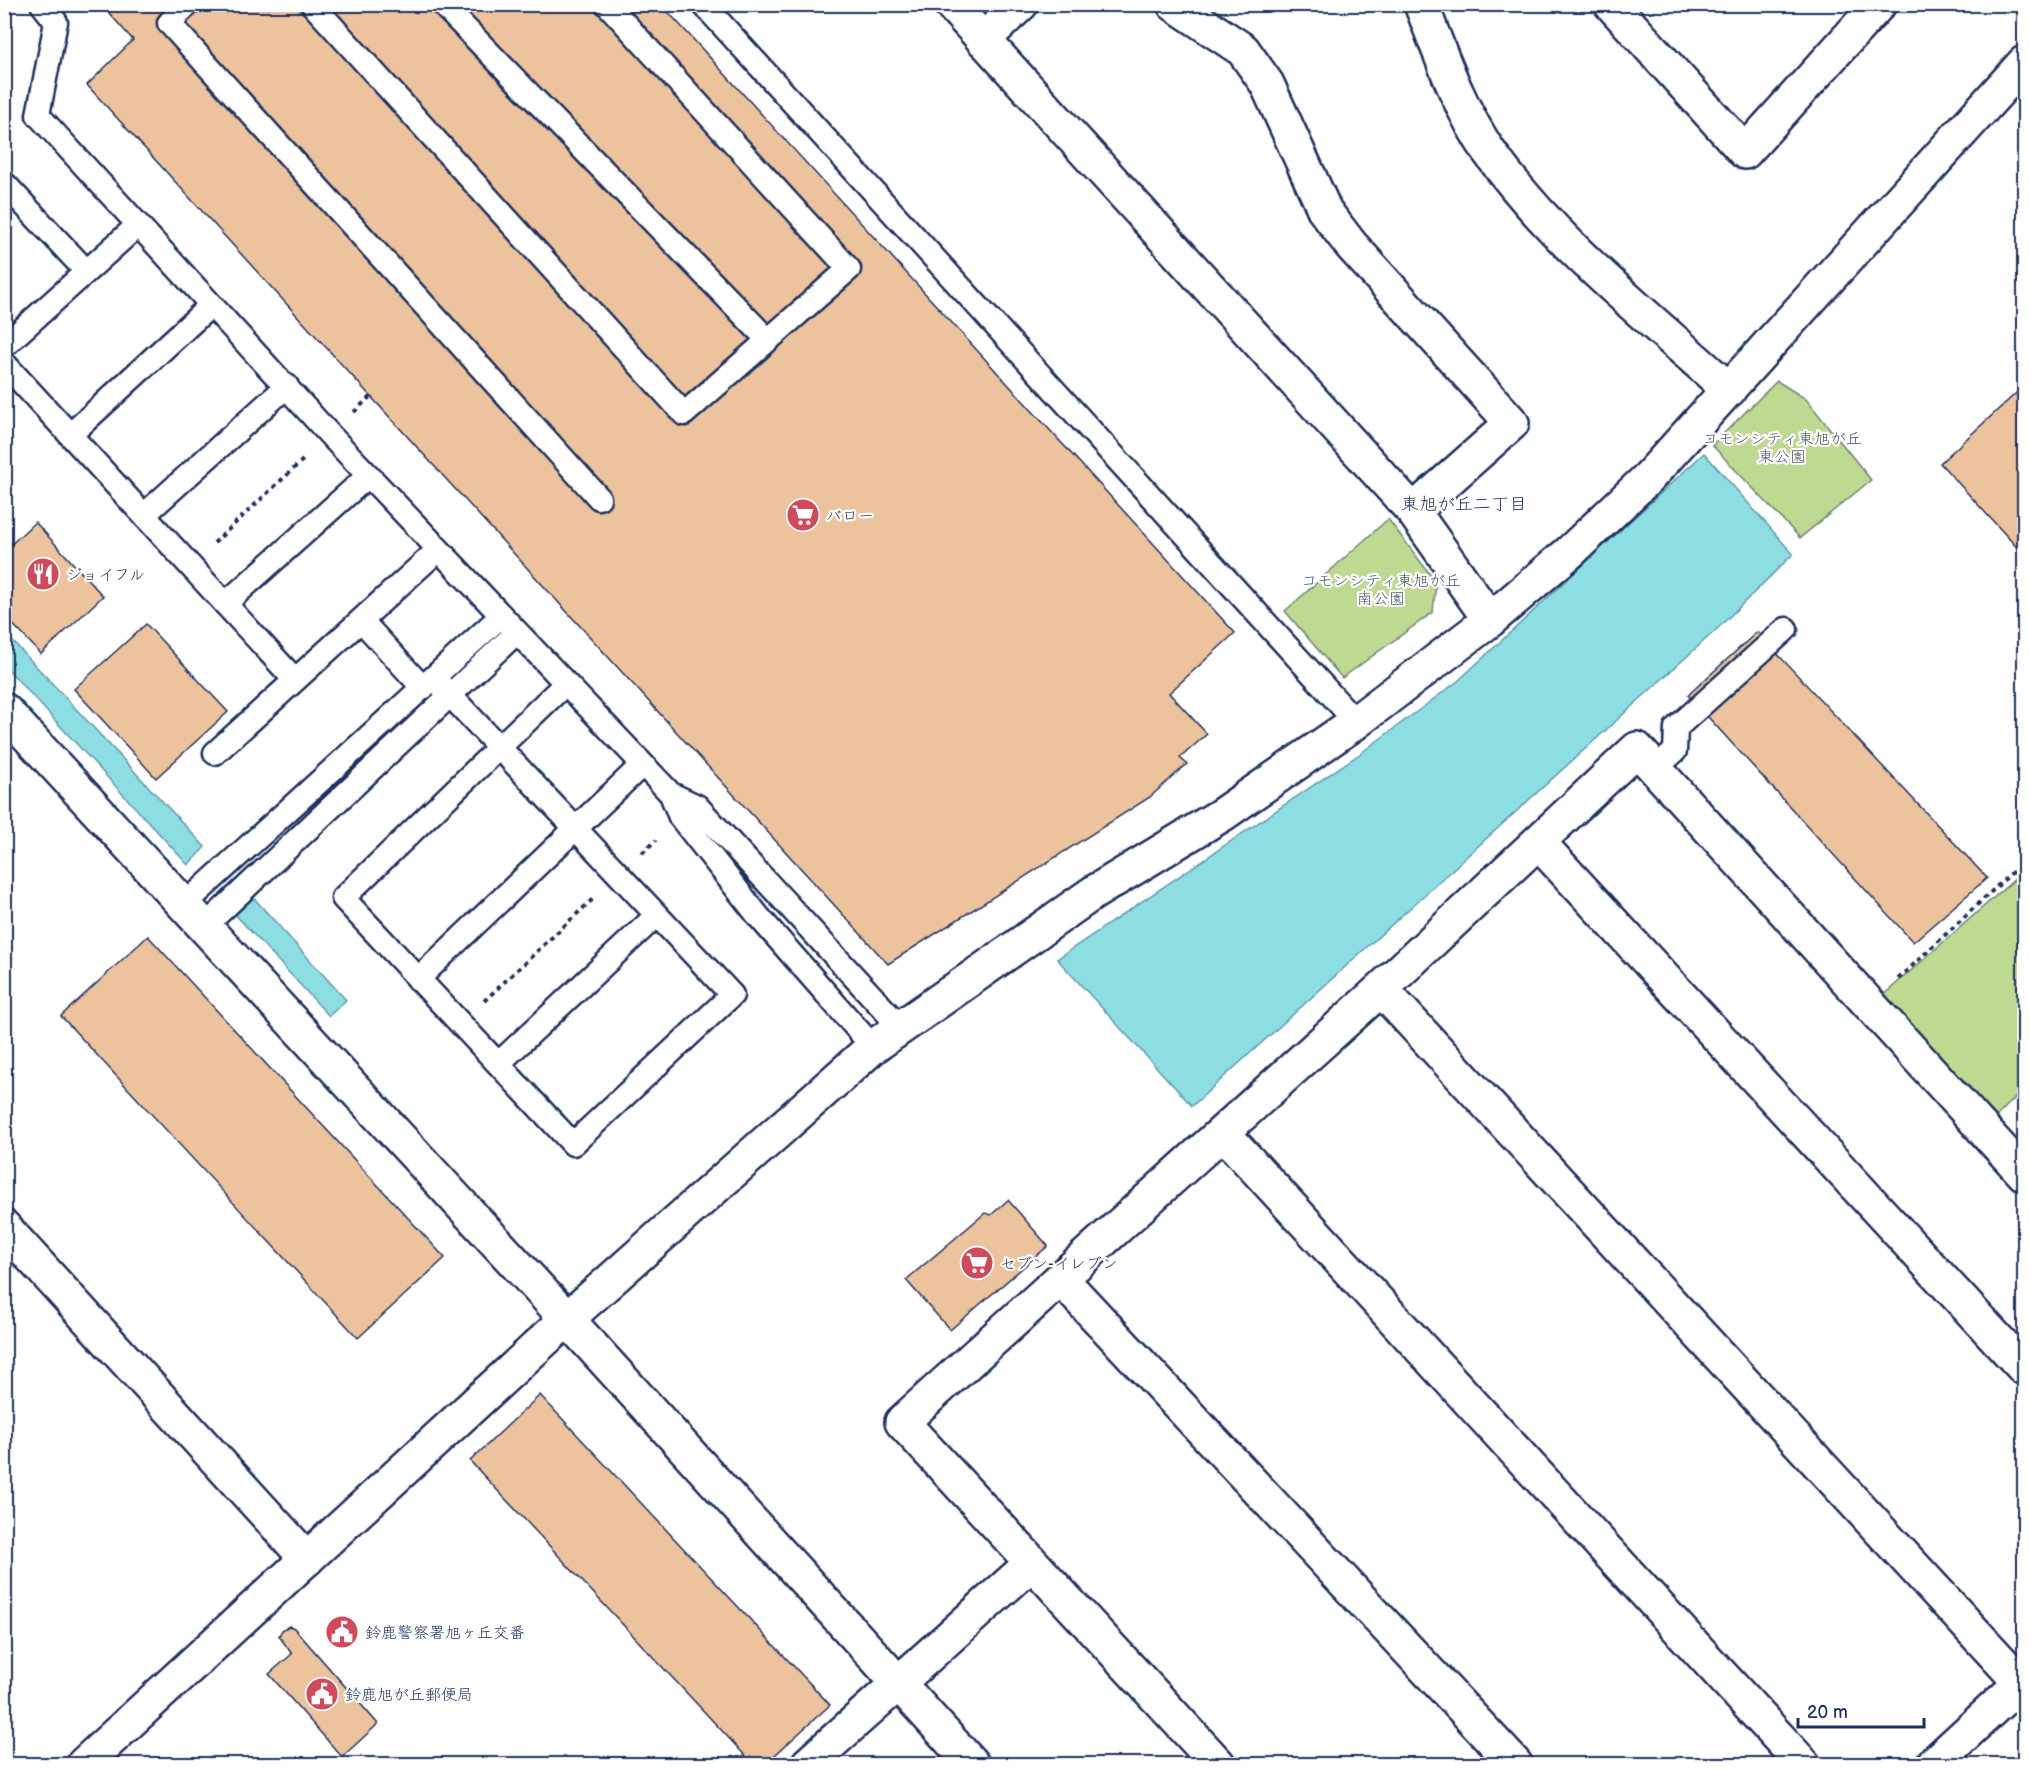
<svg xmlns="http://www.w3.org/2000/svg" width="2029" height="1769" font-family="'Balsamiq Sans','Klee One',sans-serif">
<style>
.green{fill:#bed990;stroke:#6c8477;stroke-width:1.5}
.water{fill:#8ddee3;stroke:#5f98ae;stroke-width:1.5}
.building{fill:#edc39d;stroke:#1b2f5e;stroke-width:1.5}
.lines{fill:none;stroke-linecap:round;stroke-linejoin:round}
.lane-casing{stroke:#1b2f5e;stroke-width:27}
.street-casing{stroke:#1b2f5e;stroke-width:38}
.secondary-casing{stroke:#1b2f5e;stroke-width:38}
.path{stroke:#1b2f5e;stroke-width:4;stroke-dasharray:4.5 4.5;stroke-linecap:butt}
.lane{stroke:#fff;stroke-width:22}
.street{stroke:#fff;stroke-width:33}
.secondary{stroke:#fff;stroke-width:33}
.labels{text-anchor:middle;stroke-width:4.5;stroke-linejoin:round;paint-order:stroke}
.park-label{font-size:16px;fill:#445a6a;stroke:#fff}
.poi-label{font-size:16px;fill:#1b2f5e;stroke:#fff;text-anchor:start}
.neighbourhood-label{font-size:18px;fill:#1b2f5e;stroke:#fff}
</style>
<rect width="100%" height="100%" fill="#fff"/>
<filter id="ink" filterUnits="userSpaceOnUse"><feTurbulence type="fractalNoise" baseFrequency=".0167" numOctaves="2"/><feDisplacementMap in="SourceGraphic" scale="12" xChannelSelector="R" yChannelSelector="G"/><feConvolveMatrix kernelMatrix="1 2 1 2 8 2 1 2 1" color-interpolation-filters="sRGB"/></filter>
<g filter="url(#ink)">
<path class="green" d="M1777,381L1806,399L1871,480L1800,538L1712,445Z
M1388,519L1436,582L1433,612L1342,678L1285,611Z
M2024,871V1089L1995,1118L1880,998Z"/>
<path class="water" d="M1704,453L1793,554L1716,630L1192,1106L1057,959L1361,753L1458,681Z
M5,633L205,847L188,865L5,666Z
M251,895L346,1000L329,1016L232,911Z"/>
<path class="building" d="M101,4H661L1235,633L1169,693L1207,734L1180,758L1187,764L1150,797L888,964L87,85L133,40Z
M2024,386V555L1940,463Z
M35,522L103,596L41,654L4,615V551Z
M146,624L228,712L156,778L74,689Z
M1757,632L1987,878L1913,942L1688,695Z
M148,936L445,1258L358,1338L61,1016Z
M1008,1200L1048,1246L950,1330L906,1280L985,1213L991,1215Z
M540,1395L830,1705L765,1764H753L470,1461Z
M289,1626L294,1628L378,1724L342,1757L269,1674L292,1654L279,1636L282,1630Z"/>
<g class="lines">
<defs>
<path id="lane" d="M42,4L56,22L38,115L330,435L671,794L697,806L901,1028
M188,4L169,23L599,498
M312,4L684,414L849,269L607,4
M442,4L768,340
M703,4L1356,722
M4,183L86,271
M4,346L138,225
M4,363L295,680
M70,435L211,305
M144,515L287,386
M225,604L368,476
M361,620L423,688
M434,678L732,995L573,1144L343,898L565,684
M215,753L438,550
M1655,769L1675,751L1676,728L1786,629
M671,794L680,817L759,917L873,1047
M184,905L501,616
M205,926L516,633
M418,979L642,765
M498,1064L657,915"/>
<path id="street" d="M951,4L1413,511L1490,620
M1174,4L1243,50L1267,84L1325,211L1351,245L1512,423L1413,511
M1421,4C1441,55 1459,108 1490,153C1555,244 1647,315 1729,390
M1611,4L1745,152L1879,4
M983,40L1021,4
M1539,843L2024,1368
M1381,989L2021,1683
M1223,1133L1803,1764
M4,1227L307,1559
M1062,1280L1515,1764
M808,1764L1032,1563
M1218,1764L902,1422L1381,989L1637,749L2024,1174
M1933,1764L2024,1680"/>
<path id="secondary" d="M4,710L567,1319L972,1764
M84,1764L567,1319L873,1047L1093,893L1223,814L1356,722L1490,620L1570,552L1648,478L2024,63"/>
</defs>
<use href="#lane" class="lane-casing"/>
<use href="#street" class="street-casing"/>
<use href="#secondary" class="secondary-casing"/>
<path class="path" d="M354,412L371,396
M214,543L305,458
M642,853L656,840
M1898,979L2024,861
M484,1001L595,897"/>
<use href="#lane" class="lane"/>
<use href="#street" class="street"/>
<use href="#secondary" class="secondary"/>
</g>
</g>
<defs>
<symbol id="supermarket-disc" viewBox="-11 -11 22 22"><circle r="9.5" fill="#d1495b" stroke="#fff"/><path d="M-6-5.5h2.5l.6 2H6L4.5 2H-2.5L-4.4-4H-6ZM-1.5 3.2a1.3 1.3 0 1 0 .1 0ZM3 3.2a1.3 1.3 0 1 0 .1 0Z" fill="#fff"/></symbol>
<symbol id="restaurant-disc" viewBox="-11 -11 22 22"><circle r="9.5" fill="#d1495b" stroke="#fff"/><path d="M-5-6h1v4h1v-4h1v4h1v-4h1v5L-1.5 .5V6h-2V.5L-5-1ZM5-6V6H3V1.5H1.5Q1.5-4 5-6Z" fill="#fff"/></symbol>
<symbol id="civic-disc" viewBox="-11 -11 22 22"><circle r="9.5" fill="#d1495b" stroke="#fff"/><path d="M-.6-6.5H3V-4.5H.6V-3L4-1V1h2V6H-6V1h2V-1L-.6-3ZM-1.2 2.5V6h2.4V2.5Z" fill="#fff"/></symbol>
</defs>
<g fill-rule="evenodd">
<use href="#supermarket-disc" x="784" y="496" width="38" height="38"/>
<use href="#restaurant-disc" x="24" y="555" width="38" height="38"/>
<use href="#supermarket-disc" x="958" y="1244" width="38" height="38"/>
<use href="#civic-disc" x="323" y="1613" width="38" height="38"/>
<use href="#civic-disc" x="303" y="1675" width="38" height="38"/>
</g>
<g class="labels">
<g class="park-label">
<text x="1782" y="444">コモンシティ東旭が丘<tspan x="1782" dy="18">東公園</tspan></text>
<text x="1381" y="586">コモンシティ東旭が丘<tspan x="1381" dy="18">南公園</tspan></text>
</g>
<g class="poi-label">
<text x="826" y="521">バロー</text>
<text x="66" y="580">ジョイフル</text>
<text x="1000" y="1269">セブン-イレブン</text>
<text x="365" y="1638">鈴鹿警察署旭ヶ丘交番</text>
<text x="345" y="1700">鈴鹿旭が丘郵便局</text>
</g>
<g class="neighbourhood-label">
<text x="1464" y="510">東旭が丘二丁目</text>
</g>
</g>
<rect width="2029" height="1769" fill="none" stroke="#fff" stroke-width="24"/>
<rect x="12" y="12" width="2005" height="1745" fill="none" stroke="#1b2f5e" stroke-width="2" filter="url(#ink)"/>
<path d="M1798 1718v9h126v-9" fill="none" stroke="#1b2f5e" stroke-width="3"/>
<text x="1807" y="1718" font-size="18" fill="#1b2f5e" stroke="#ffffff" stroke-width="4.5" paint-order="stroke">20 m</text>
</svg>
